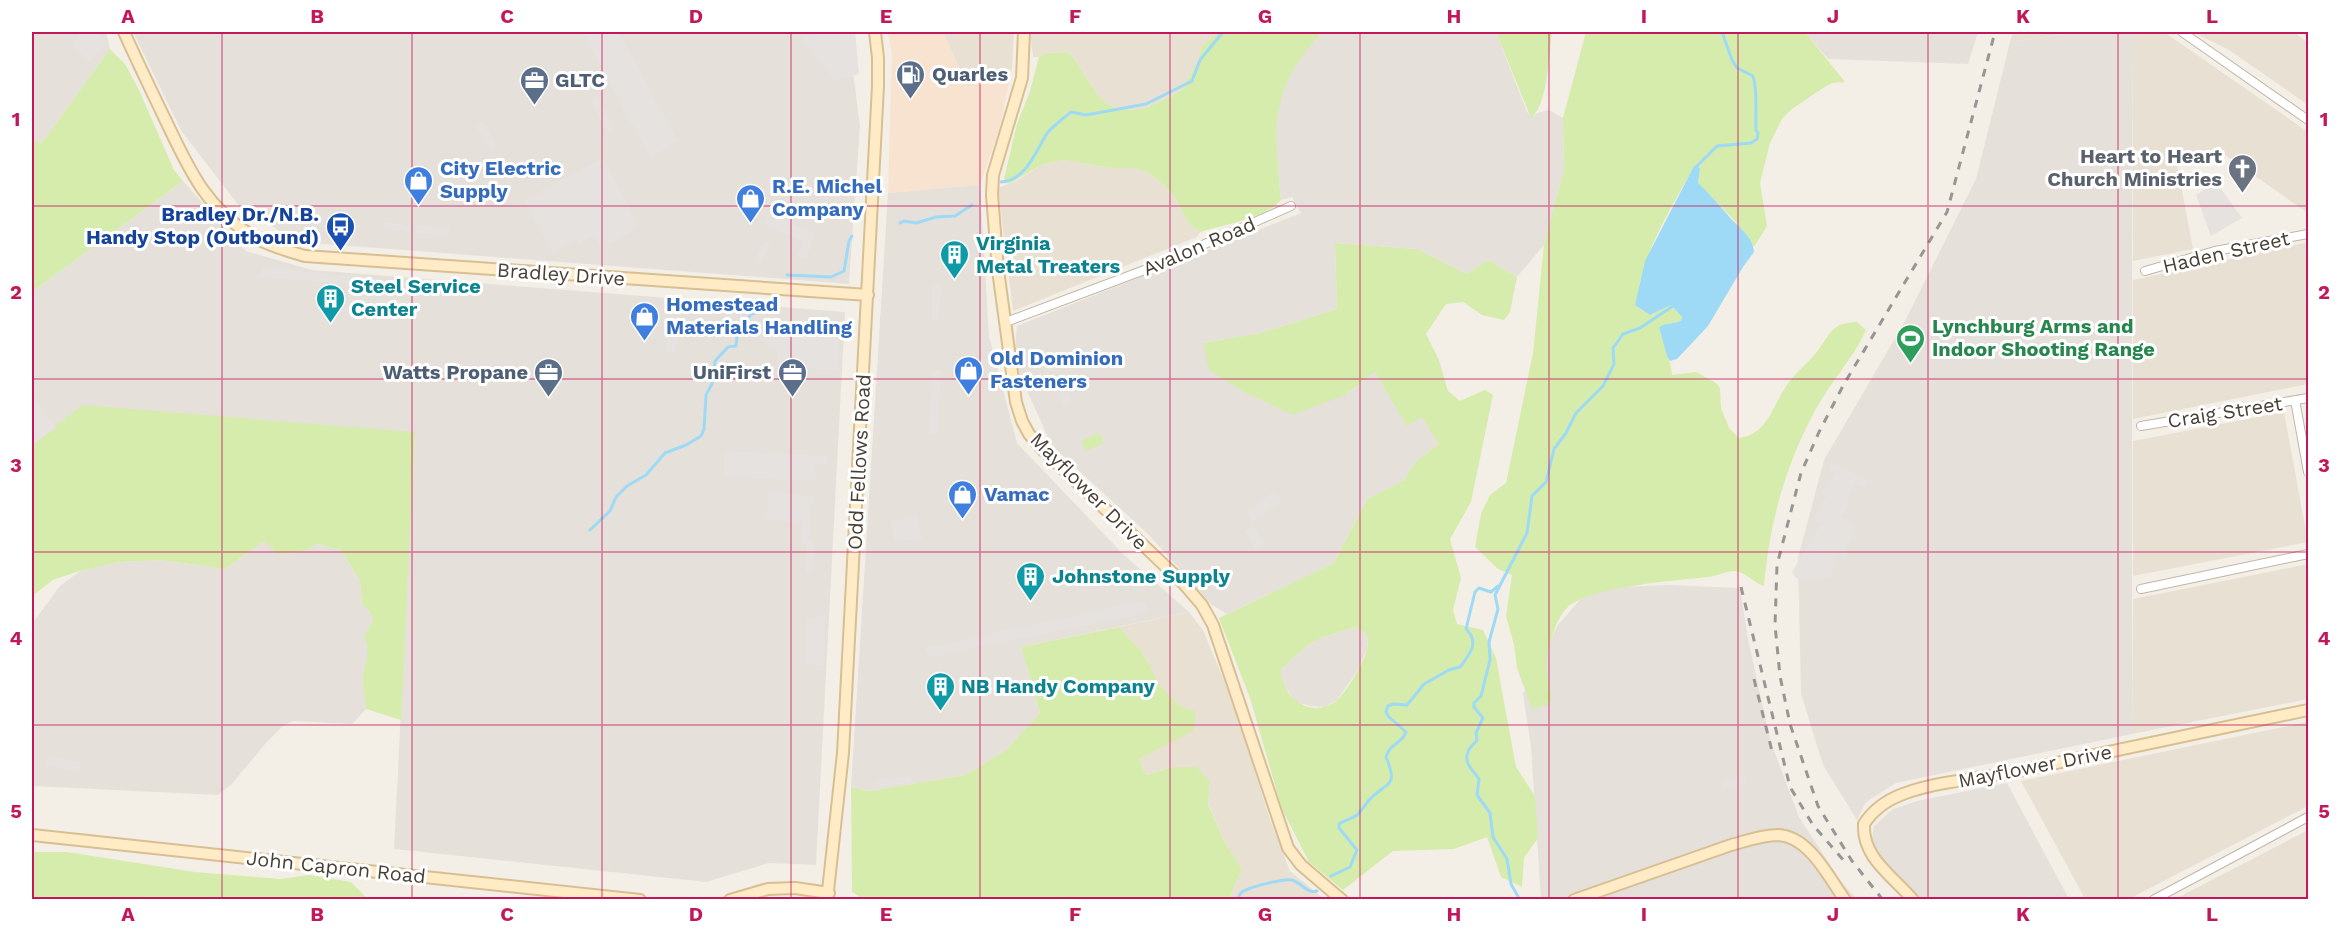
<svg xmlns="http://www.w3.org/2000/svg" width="2340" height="931" font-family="'Work Sans',sans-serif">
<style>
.residential{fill:#e9e0d4}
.commercial{fill:#f8e3d0}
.industrial{fill:#e6e0db}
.green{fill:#d5ecac;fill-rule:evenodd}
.parking{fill:#e5e2df}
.water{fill:#9edaf6}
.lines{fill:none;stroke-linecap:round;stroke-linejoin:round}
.stream{stroke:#9edaf6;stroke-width:3}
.street-casing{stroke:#c1b6a8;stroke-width:10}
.secondary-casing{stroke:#d8bf93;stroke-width:14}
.street{stroke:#fff;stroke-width:8}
.secondary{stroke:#ffecc6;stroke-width:10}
.rail{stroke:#969696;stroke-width:3;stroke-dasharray:8 8;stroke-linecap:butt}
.grid{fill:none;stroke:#c2185b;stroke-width:1.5;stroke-opacity:0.55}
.labels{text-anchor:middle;stroke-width:6;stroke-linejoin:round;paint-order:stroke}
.service-label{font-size:20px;font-weight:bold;fill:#4e5e75;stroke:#fff;text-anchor:start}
.worship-label{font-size:20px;font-weight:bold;fill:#5b616d;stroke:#fff;text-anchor:end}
.shop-label{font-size:20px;font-weight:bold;fill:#366cbe;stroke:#fff;text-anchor:start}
.transit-label{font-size:20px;font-weight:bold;fill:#164399;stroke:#fff;text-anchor:end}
.culture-label{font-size:20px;font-weight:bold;fill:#0d838f;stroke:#fff;text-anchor:start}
.street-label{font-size:20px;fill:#483f35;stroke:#fff}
.leisure-label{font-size:20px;font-weight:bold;fill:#27864d;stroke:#fff;text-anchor:start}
.neatline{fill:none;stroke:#c2185b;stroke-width:2}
.grid-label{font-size:20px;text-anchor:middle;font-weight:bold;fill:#c2185b}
</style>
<rect width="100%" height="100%" fill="#f4efe6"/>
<path class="residential" d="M943,32H1014L1012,69L968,87Z
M1030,32H1218L1201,47L1198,61L1182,89L1170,97L1143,109L1121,110L1107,104L1097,94L1073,57L1067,52L1045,53L1039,57H1033Z
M2013,32H2080L2010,42Z
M2132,32H2164L2308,132V213L2225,155L2177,164L2193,249L2133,261Z
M2193,32H2294L2308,43V105L2229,50Z
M1062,160L1112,168H1134L1147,172L1164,185L1173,195L1190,225L1200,232L1197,237L1013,311L998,188L1016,181L1041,165Z
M2304,243L2308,245V384L2133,419V280Z
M2284,412L2308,542L2133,576V441Z
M2308,564V699L2132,734L2133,599Z
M1189,612L1203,630L1234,705L1269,817L1290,871L1324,899H1231L1232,892L1242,869L1224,841L1208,803L1210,781L1173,767L1146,775L1139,759L1163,746L1179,705L1160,685L1142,652L1119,627Z
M2308,722V806L2129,899H2085L2021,781Z
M2308,830V899H2175Z"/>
<path class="commercial" d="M888,32H943L968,87L1012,69L999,130L980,185L888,193L892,54Z"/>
<path class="industrial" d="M32,32H106L110,49L41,144L32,138Z
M133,32H848L860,126L849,284L298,242L240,207L182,132Z
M1322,32H1496L1527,112L1532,117L1537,113L1549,110L1563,118L1564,169L1544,245L1517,277L1488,260L1467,274L1417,249L1335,243L1337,309L1260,333L1203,343L1345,395L1375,372L1407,425L1422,416L1439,444L1415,462L1404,480L1367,499L1334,563L1227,614L1212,605L1148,534L1052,446L1014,362L1017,326L1301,213L1292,197L1281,200L1276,147L1277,109L1286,81L1294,67L1306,49Z
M1805,32H1978L1968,64L1828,59Z
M2080,32H2132V734L1896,783L1866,802L1857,820L1823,765L1801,694L1798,558L1824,460L1905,321L1976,179L2010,42Z
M183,181L246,251L312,270L845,312L816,865L769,863L706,882L394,849L415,432L32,443V292Z
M980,185L989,336L1017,443L1123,554L1189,612L1021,647L1040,713L1006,750L965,775L870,791L851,787L888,193Z
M264,541L304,551L317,544L341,550L360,581L362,604L370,612L373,621L364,636L368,644V660L363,680L366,709L352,724L293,721L283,726L266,743L231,785L218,795L32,786V624L59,587L80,571L120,562L160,560L225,569Z
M1668,585L1740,588L1748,639L1770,740L1799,817L1842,883L1857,899H1541L1531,747L1523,694L1558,625L1590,588Z
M1355,627L1367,634V649L1358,670L1337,700L1325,707L1310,706L1296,702L1281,681V669L1308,645L1321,638Z
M2007,783L2069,899H1914L1870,847L1874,826L1893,809L1917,801Z"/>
<path class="green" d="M1218,32H1322C1268,91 1274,125 1281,200C1262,220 1226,224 1200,232L1190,225L1173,195L1164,185L1147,172L1134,168H1112L1062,160L1041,165L1009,184L1004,179L1017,124L1030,91L1039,57L1045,53L1067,52L1073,57L1097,94L1107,104L1121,110L1143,109L1170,97L1182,89L1198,61L1201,47Z
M1496,32H1552C1549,53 1548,105 1531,118Z
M1586,32H1805L1845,82L1832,83L1823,88L1792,109L1782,119L1770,143L1760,183L1767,226L1754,247L1735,221L1698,183L1700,169L1695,165C1676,200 1630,271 1640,309L1650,315L1671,305L1682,317V320C1674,325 1665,322 1659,327C1663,344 1671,359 1672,375L1696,372L1716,383L1720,388L1721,408L1729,428L1739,438C1768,434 1772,406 1787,385C1795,373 1806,365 1815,354C1831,335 1829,323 1857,322L1866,330C1853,359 1831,381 1816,409C1786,463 1769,524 1764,586C1752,582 1746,571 1732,571C1724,572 1717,576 1709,577C1678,580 1587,587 1567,608C1555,620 1546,651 1547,668C1547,678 1551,690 1552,700L1548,705L1532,709L1517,668L1514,645L1506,616L1512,575L1498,569L1475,547L1481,514L1490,495L1506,483L1533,353L1544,245L1564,169L1563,118Z
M110,49L125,64L139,90L174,170L183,181L32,292V138L41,144Z
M1335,243L1417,249L1467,274L1488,260L1517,277L1510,312L1504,320L1482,315L1463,302L1446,304L1426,334L1439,360L1448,391L1460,401L1485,390L1493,395L1471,502L1450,539L1461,578L1453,610L1457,624L1483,630L1496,658L1516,767L1535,796L1538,838L1524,858L1522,887L1501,877L1487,837L1454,849L1393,851L1343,890L1309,862L1282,809L1250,698L1219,618L1334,563L1367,499L1404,480L1415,462L1439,444L1422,417L1407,426L1375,372L1345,395L1293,415L1244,392L1209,370L1203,343L1260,333L1337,309ZM1355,627L1367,634C1367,639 1368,644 1367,649C1365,661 1346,693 1336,701C1311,720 1281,697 1281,669L1308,645L1321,638Z
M83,405L415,432L401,720L366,709C365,700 363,689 363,679C364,663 372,652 364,636L373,621L370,612L362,604L360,581L341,550L317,544L304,551L278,554L264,541L225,569L160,560L120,562L80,571L53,580L32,596V443Z
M1099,433L1104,443L1086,451L1081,441Z
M1119,627L1142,652L1160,685L1179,705L1196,712L1194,730L1139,759L1146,775L1173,767H1196L1210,781L1208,804L1224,841L1242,869L1232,892L1231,899L865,900L852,892L851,787L870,791L965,775L1006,750L1040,713L1021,647Z
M32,852H67L195,872L280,879L309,875L351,882L368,899H32Z"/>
<path class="parking" d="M81,32H96L107,42L90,62L72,46Z
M582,32H619L678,141L650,157Z
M820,32H855L859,74L834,82L831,74L805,45L802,37Z
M597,96L615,129L607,133L590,100Z
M484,121L497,146L490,150L476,125Z
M603,158L638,224L631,228L632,232L609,244L607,240L600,245L595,235L579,243L576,239L553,253L525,200Z
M2216,182L2242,218L2211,236L2196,195Z
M769,213L815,233L806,259L798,256L803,242L764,224Z
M384,222L411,225V232L383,229Z
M415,225L449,227V235L415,233Z
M763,241L770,244L761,266L754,263Z
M263,267L382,279L375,286L258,277Z
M932,285H942L938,320H932Z
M669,318H678L675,353L666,352Z
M770,324L808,327L839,337L838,370L777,367V353L756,336Z
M1065,355L1068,363L1048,372L1046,363Z
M933,369L941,370L937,434L929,433Z
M1062,379L1072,403L1064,406L1054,382Z
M32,393L56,428L32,445Z
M724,451L827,456V464H815L816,481L724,477Z
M1833,462L1868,481L1864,488L1855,484L1847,499L1850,502L1841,517L1854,525L1851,532L1854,534L1845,550L1849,553L1846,560L1839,556L1830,577L1801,580L1796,578L1792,572L1821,524L1813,519L1826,496L1822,494L1835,472L1829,468Z
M1275,491L1282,501L1253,522L1247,512Z
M768,492L814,497V505L810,506L809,538L814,544L812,573L805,572L807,544L801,543L802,523L763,519L764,511H768Z
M917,516L922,539L895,542L890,521Z
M1253,526L1265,543L1256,549L1244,531Z
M1145,600L1148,612L932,657L928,655L926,648Z
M825,615L824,666L805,664L807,618Z
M47,757L81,762L80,771L46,766Z
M1745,775L1747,784L1722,788L1721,780Z
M910,776L911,783L877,787L876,780Z"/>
<path class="water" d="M1697,165L1700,169L1698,183C1709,193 1717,203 1727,214C1736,226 1753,235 1754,252L1743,267L1708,326L1677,359L1670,361L1667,356L1659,327C1666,322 1674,325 1682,320V317L1671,305L1650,315L1635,305L1645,261L1694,166Z"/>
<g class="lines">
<path class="stream" d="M1697,166L1717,146L1751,143L1757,139L1758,133L1756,130C1755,114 1758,91 1753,76L1737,68L1732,60L1722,32
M1001,182C1025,181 1035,153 1046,135C1052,126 1062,120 1071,112L1086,115L1146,104L1192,81L1200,60L1223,32
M900,223L904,221L916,223L936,217L955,216L972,205
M787,275L831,277L844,271L849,241L852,236
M590,530L610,511L616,497L627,486L646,475L665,453L686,445L701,436L704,429L706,395L712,384L715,361L728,347L736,346L737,335L751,314L756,313L760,307
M1331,876L1350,867L1357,850L1339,828V824C1345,820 1352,819 1357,815C1362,811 1365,805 1369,800C1387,781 1399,788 1386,757C1389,744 1403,743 1406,732L1389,717L1386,712L1388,706L1393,704L1407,705L1424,684L1449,670L1460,667C1470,654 1480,642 1466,629L1475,592L1479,588L1491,592L1498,586
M1237,900C1239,896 1239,895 1242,892C1249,887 1285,878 1292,880C1302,883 1307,894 1317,891
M1520,900L1511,884L1507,859L1493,837L1490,813L1477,795L1479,779C1474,771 1463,763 1468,752C1469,747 1474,745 1477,740L1476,733L1483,718L1474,707V703L1481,696L1490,660L1489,642L1498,609L1495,595L1527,533L1532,496L1546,482L1554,449L1566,433L1576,413L1603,386L1614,364L1613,348L1623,334L1640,328L1673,306"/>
<defs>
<path id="street" d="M2182,32L2308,120
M2145,271L2215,251L2308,234
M1006,322L1155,266L1291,206
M2295,400L2308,472
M2141,426L2308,398
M2141,589L2308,554
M2153,900L2308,817"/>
<path id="secondary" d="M124,32C137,61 151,90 165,119C188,167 205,208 254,237C269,246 288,251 305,256L868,295
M1024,32L1022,78L993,175L992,195L998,270L1016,402L1022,421L1029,434L1044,451L1183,583L1202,605L1213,625L1288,848L1301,865L1342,900
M32,835L640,900
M730,900L768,889L795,888L829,893
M827,900L843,753L878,86V58L875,32
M1574,900L1731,845C1746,841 1762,835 1778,835C1809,836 1829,878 1845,900
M1913,900C1893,876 1862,858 1864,824C1873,810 1887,800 1903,794C1938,781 1978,779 2014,772C2113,752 2210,730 2308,710"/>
</defs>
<use href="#street" class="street-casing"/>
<use href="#secondary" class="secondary-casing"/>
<use href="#street" class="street"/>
<use href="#secondary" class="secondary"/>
<path class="rail" d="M1741,587L1790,787L1813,825L1845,862
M1754,679L1773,755
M1883,900L1852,861L1818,806L1790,724L1780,676L1775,625L1777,565L1801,473L1819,432L1844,384L1947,212L1995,32"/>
</g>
<path class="grid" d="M222,32V900M412,32V900M602,32V900M791,32V900M980,32V900M1170,32V900M1360,32V900M1549,32V900M1738,32V900M1928,32V900M2118,32V900M32,206H2308M32,379H2308M32,552H2308M32,725H2308"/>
<defs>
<symbol id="fuel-pin" viewBox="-11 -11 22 30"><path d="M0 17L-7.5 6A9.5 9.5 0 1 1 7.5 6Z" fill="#5c6f8a" stroke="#fff"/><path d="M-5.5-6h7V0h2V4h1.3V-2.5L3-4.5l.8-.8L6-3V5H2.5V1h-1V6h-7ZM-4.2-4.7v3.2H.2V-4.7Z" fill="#fff"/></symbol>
<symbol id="office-pin" viewBox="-11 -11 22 30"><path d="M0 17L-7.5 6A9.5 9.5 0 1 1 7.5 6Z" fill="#5c6f8a" stroke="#fff"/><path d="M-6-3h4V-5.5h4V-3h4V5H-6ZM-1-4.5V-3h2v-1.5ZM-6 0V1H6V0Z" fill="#fff"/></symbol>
<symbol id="church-pin" viewBox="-11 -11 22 30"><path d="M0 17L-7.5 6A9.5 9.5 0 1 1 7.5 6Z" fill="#6b7280" stroke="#fff"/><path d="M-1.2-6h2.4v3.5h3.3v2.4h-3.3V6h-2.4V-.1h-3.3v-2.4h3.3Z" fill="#fff"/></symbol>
<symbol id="shop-pin" viewBox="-11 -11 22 30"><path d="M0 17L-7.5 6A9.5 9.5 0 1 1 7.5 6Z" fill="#3f7fe0" stroke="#fff"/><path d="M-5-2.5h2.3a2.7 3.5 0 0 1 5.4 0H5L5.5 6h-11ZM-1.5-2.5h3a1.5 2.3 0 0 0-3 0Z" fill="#fff"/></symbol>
<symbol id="bus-pin" viewBox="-11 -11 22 30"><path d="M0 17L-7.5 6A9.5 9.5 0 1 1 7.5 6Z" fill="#1a4fb4" stroke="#fff"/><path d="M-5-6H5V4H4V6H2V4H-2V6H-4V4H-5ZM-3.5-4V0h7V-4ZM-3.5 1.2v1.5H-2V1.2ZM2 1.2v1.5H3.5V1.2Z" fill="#fff"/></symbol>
<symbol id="building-pin" viewBox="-11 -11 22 30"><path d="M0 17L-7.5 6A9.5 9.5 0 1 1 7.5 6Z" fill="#0f9aa8" stroke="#fff"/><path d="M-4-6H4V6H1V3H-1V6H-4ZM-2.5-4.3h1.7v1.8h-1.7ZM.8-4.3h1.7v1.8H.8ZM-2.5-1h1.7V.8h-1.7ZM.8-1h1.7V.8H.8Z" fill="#fff"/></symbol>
<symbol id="stadium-pin" viewBox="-11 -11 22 30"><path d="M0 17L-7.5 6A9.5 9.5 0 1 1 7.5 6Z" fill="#2e9e5b" stroke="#fff"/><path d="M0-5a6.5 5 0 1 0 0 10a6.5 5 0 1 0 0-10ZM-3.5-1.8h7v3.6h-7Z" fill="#fff"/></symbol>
</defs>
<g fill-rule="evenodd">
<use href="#fuel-pin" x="894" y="58" width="33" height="45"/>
<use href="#office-pin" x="518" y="64" width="33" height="45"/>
<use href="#church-pin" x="2226" y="152" width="33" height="45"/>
<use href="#shop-pin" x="402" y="164" width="33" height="45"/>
<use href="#shop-pin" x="734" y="182" width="33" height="45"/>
<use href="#bus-pin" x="324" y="210" width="33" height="45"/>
<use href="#building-pin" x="938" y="238" width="33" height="45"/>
<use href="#building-pin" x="314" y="282" width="33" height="45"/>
<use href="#shop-pin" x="628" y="300" width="33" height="45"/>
<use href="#stadium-pin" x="1894" y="322" width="33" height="45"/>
<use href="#shop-pin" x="952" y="354" width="33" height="45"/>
<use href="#office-pin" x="532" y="356" width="33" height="45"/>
<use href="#office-pin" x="776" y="356" width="33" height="45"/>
<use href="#shop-pin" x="946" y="478" width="33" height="45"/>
<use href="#building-pin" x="1014" y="560" width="33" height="45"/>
<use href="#building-pin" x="924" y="670" width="33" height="45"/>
</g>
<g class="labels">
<g class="service-label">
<text x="932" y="81">Quarles</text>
<text x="555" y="87">GLTC</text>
<text x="528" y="379" text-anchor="end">Watts Propane</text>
<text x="771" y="379" text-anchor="end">UniFirst</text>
</g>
<g class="worship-label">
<text x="2222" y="163">Heart to Heart<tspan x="2222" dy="23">Church Ministries</tspan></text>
</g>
<g class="shop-label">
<text x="440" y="175">City Electric<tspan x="440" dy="23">Supply</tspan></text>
<text x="772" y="193">R.E. Michel<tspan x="772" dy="23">Company</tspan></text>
<text x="666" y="311">Homestead<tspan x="666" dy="23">Materials Handling</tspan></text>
<text x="990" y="365">Old Dominion<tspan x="990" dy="23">Fasteners</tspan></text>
<text x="984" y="501">Vamac</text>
</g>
<g class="transit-label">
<text x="319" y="221">Bradley Dr./N.B.<tspan x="319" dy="23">Handy Stop (Outbound)</tspan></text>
</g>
<g class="culture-label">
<text x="976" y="250">Virginia<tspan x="976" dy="23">Metal Treaters</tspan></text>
<text x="351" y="293">Steel Service<tspan x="351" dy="23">Center</tspan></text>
<text x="1052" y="583">Johnstone Supply</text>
<text x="961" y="693">NB Handy Company</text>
</g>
<g class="street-label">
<text transform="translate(1199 246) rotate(-23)" y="7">Avalon Road</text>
<text transform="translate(2226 252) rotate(-13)" y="7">Haden Street</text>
<text transform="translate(561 274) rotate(4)" y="7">Bradley Drive</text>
<text transform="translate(2225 412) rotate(-9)" y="7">Craig Street</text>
<text transform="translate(859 462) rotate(-87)" y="7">Odd Fellows Road</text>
<text transform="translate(1089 491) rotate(45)" y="7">Mayflower Drive</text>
<text transform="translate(2035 766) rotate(-11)" y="7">Mayflower Drive</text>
<text transform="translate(336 867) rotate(6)" y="7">John Capron Road</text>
</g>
<g class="leisure-label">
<text x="1932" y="333">Lynchburg Arms and<tspan x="1932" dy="23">Indoor Shooting Range</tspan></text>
</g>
</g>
<rect width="2340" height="931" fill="none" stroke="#ffffff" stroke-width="66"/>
<rect x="33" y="33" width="2274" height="865" class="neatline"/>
<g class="grid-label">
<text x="128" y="23">A</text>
<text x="317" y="23">B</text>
<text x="507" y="23">C</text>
<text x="696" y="23">D</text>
<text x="886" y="23">E</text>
<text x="1075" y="23">F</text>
<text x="1265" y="23">G</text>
<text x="1454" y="23">H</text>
<text x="1644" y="23">I</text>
<text x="1833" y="23">J</text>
<text x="2023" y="23">K</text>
<text x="2212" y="23">L</text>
<text x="16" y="126">1</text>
<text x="2324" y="126">1</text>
<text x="16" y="299">2</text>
<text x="2324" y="299">2</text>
<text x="16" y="472">3</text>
<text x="2324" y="472">3</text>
<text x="16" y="645">4</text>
<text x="2324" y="645">4</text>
<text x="16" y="818">5</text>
<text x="2324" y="818">5</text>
<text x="128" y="921">A</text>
<text x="317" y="921">B</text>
<text x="507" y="921">C</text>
<text x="696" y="921">D</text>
<text x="886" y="921">E</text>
<text x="1075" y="921">F</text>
<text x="1265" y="921">G</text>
<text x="1454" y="921">H</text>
<text x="1644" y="921">I</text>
<text x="1833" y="921">J</text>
<text x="2023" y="921">K</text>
<text x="2212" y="921">L</text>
</g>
</svg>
